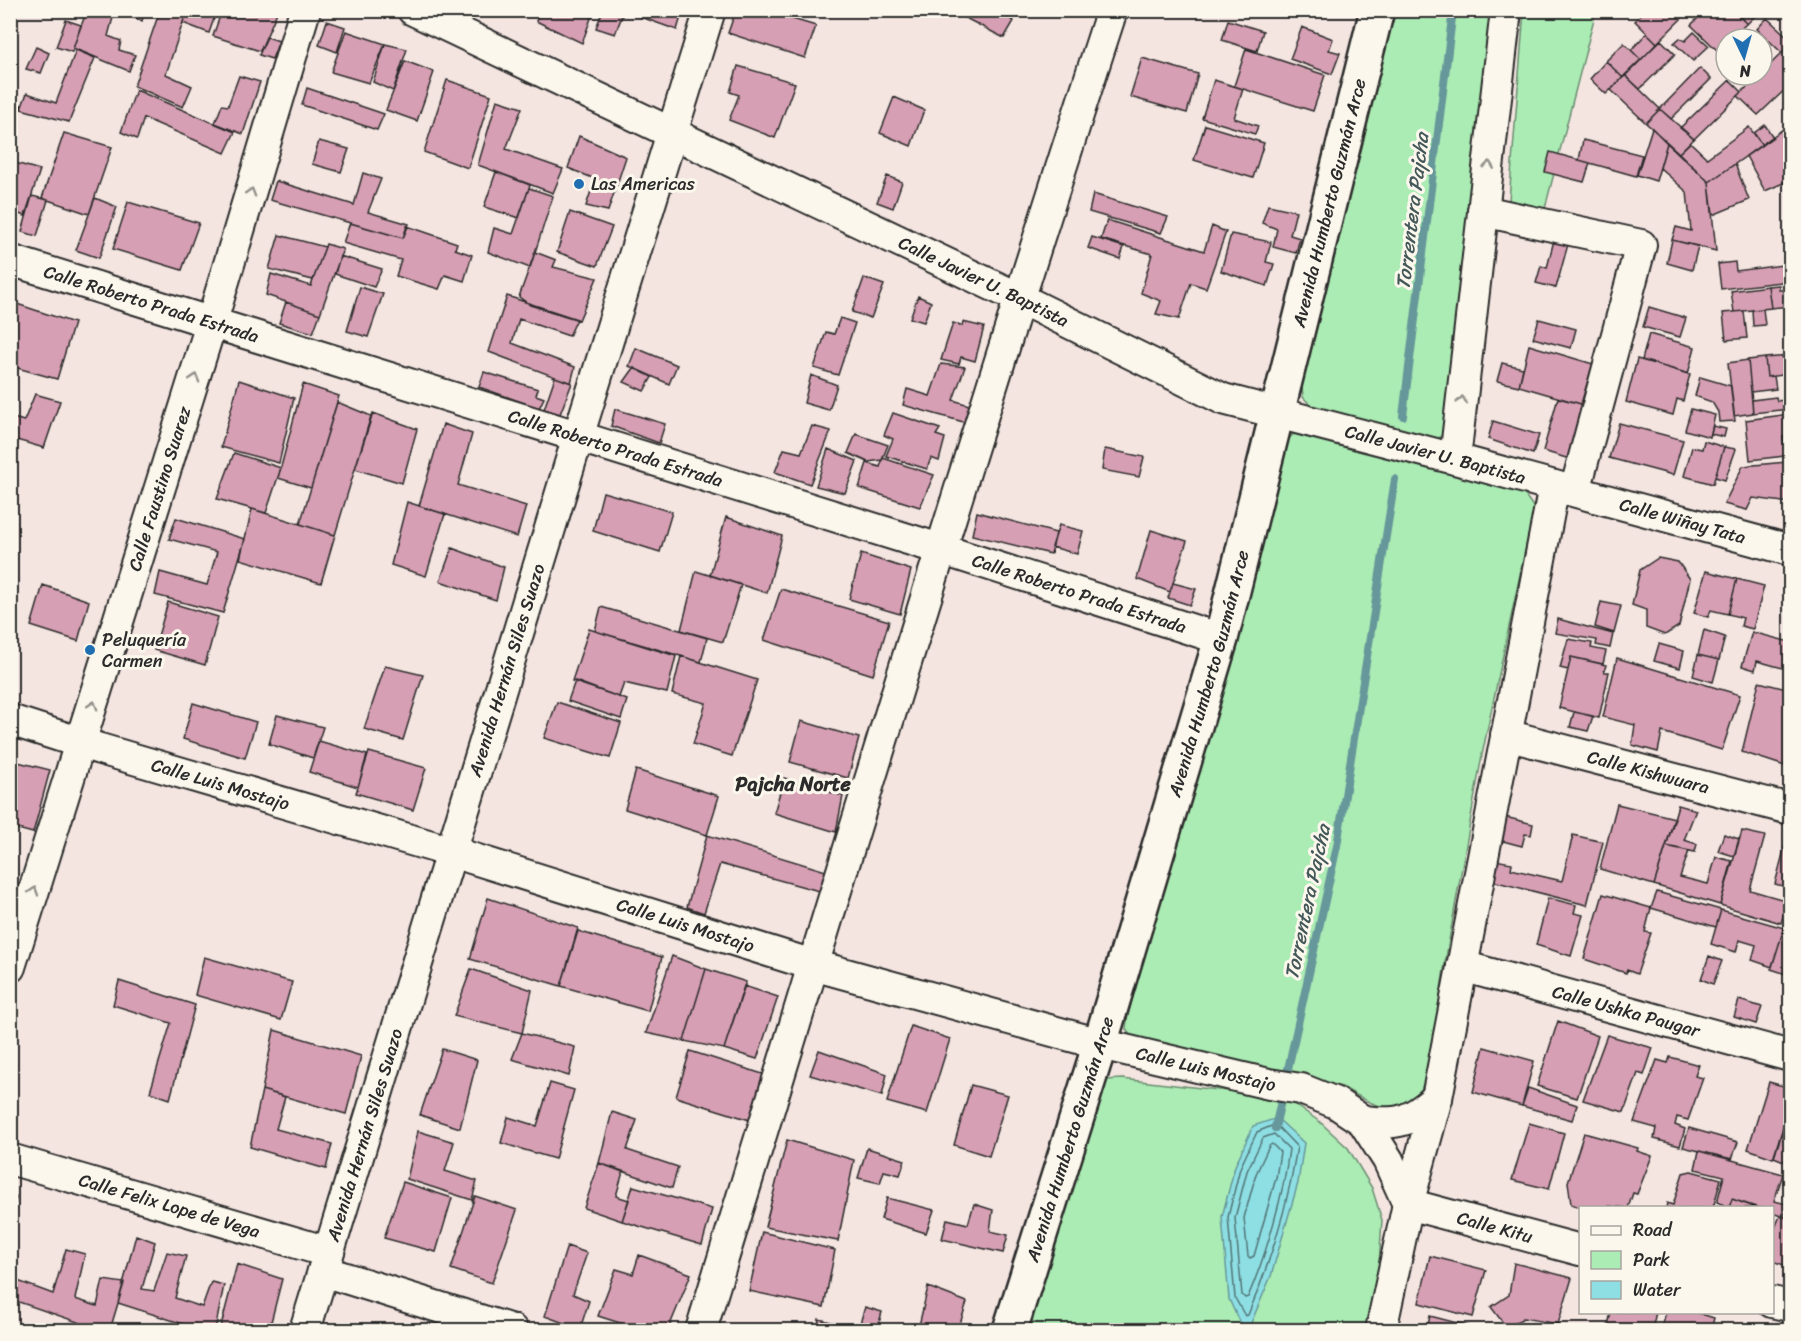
<svg xmlns="http://www.w3.org/2000/svg" width="1801" height="1341" font-family="Sriracha,sans-serif">
<style>
.green{fill:#abecb4;stroke:#6b8c70;stroke-width:1.5}
.water{fill:#8ddfe4;stroke:#66979a;stroke-width:1.5}
.lines{fill:none;stroke-linecap:round;stroke-linejoin:round}
.shore{stroke:#527375;stroke-width:1.5}
.stream{stroke:#66979a;stroke-width:8}
.building{fill:#d79fb3;stroke:#2b2b2b;stroke-width:1.5}
.street-casing{stroke:#2b2b2b;stroke-width:34}
.secondary-casing{stroke:#2b2b2b;stroke-width:38}
.street{stroke:#fbf7ec;stroke-width:30}
.secondary{stroke:#fbf7ec;stroke-width:33}
.oneway{stroke:#93918c}
.poi-dot{fill:#1f6fb2;stroke:#fbf7ec;stroke-width:2}
.labels{text-anchor:middle;stroke-width:6;stroke-linejoin:round;paint-order:stroke}
.poi-label{font-size:18px;fill:#2b2b2b;stroke:#fbf7ec;text-anchor:start}
.street-label{font-size:18px;fill:#2b2b2b;stroke:#fbf7ec}
.water-label{font-size:20px;font-style:italic;fill:#445859;stroke:#fbf7ec}
.neighbourhood-label{font-size:20px;font-weight:bold;fill:#2b2b2b;stroke:#fbf7ec}
</style>
<rect width="100%" height="100%" fill="#f4e5e1"/>
<filter id="ink" filterUnits="userSpaceOnUse"><feTurbulence type="fractalNoise" baseFrequency=".0167" numOctaves="2"/><feDisplacementMap in="SourceGraphic" scale="12" xChannelSelector="R" yChannelSelector="G"/><feConvolveMatrix kernelMatrix="1 2 1 2 8 2 1 2 1" color-interpolation-filters="sRGB"/></filter>
<g filter="url(#ink)">
<path class="green" d="M1395,11H1490L1445,432L1436,441L1314,409L1303,397L1302,386Z
M1524,11H1596L1543,216L1516,211L1509,201Z
M1295,433H1308L1522,491L1534,508L1482,755L1445,963L1429,1067L1421,1090L1412,1100L1388,1109L1369,1102L1342,1087L1131,1037L1126,1029L1127,1019L1280,454L1285,442Z
M1122,1079L1245,1093L1290,1101L1320,1122L1348,1148L1372,1188L1382,1220L1379,1265L1365,1330H1024L1099,1096L1106,1080Z"/>
<path class="water" d="M1277,1118L1304,1143L1298,1183L1271,1276L1248,1330H1243L1229,1299L1222,1217L1235,1166L1253,1126Z"/>
<g class="lines">
<path class="shore" d="M1274,1125L1277,1126L1297,1147C1288,1205 1271,1261 1248,1315L1245,1316L1235,1298L1228,1217L1240,1168L1257,1132Z
M1274,1134L1289,1149C1284,1194 1266,1255 1248,1297L1245,1298L1242,1295L1235,1218L1247,1171L1263,1138Z
M1272,1144L1280,1152L1276,1178L1254,1256L1250,1258L1248,1256L1244,1218L1256,1174L1269,1146Z"/>
<path class="stream" d="M1403,416L1453,10
M1275,1128L1337,846L1395,479"/>
</g>
<path class="building" d="M87,10H103L114,14L108,36L121,41L119,50L135,55L129,71L73,48Z
M116,10H145L142,21Z
M160,10H187L166,74L192,86L183,107L134,86Z
M187,10H217L209,33L183,23Z
M222,10H278L260,51L213,36Z
M540,10H594L582,43L536,21Z
M603,10H683L677,30L624,11L615,34L596,28Z
M736,10H762L816,26L805,58L728,33Z
M950,10H995L1014,21L1004,38Z
M1645,10H1690L1657,43L1635,21Z
M1706,10H1732L1747,23L1730,39H1726V43L1718,51L1691,25Z
M1732,10H1759L1760,11L1747,24Z
M1767,18L1790,39V45L1782,53L1757,29Z
M66,20L81,25L72,52L56,47Z
M1228,20L1263,31L1257,51L1222,40Z
M327,21L345,27L337,52L319,45Z
M1302,27L1333,39L1329,50L1340,53L1332,74L1290,59Z
M346,31L385,44L369,83L331,72Z
M1694,32L1709,46L1693,61L1674,43L1680,38L1685,41Z
M1647,33L1657,43L1641,60L1631,50Z
M267,37L279,41L272,59L259,55Z
M1661,40L1675,54L1640,89L1625,75Z
M1624,43L1641,60L1623,78L1606,61Z
M385,44L407,49L393,91L373,82Z
M1790,45V85L1758,115L1738,96Z
M36,47L49,53L41,73L26,69Z
M1246,49L1325,75L1313,111L1234,86Z
M76,50L95,58L69,122L21,109L27,93L56,103Z
M1142,58L1198,74L1187,113L1130,97Z
M405,61L434,72L417,121L386,110Z
M1606,61L1623,78L1606,94L1590,79Z
M738,66L795,83L775,138L729,120L739,95L730,92Z
M1700,68L1711,79L1671,119L1660,109Z
M1625,75L1660,109L1646,123L1611,90Z
M239,76L260,82L243,134L215,123L222,105L228,106Z
M447,80L491,95L468,168L424,152Z
M1214,80L1243,89L1234,118L1258,126L1255,134L1202,118Z
M1730,80L1742,92L1694,139L1680,128Z
M307,88L384,114L377,130L302,105Z
M136,90L235,132L225,153L144,118L137,139L121,132Z
M894,97L924,110L911,146L880,133Z
M497,100L522,108L506,149L563,169L553,193L478,165Z
M10,101L21,105L10,142Z
M1660,109L1694,139L1679,153L1646,123Z
M1790,124V180L1765,191L1746,156Z
M1205,125L1264,143L1253,178L1194,160Z
M1765,125L1773,137L1762,145L1754,133Z
M1749,127L1762,145L1709,182L1679,153L1690,142L1707,158Z
M1652,128L1667,143L1656,181L1637,175Z
M64,133L112,147L89,214L42,198Z
M579,136L626,157L608,211L586,206L595,179L568,168Z
M1583,140L1642,155L1636,176L1579,160Z
M319,141L349,149L341,172L312,164Z
M1667,143L1709,182L1716,251L1672,240L1676,227L1691,231L1687,192L1660,168Z
M1550,152L1590,163L1584,182L1545,172Z
M12,162L40,170L25,216L10,211Z
M1735,164L1749,200L1713,215L1709,182Z
M496,172L530,185L519,218L484,207Z
M363,173L381,179L368,212L409,224L403,238L270,200L276,181L354,205Z
M887,176L902,182L893,208L877,202Z
M529,188L553,196L530,268L488,252L494,228L513,234Z
M1093,194L1168,217L1161,233L1089,212Z
M32,196L48,200L37,236L22,232Z
M95,198L117,207L99,258L76,250Z
M128,202L199,223L182,270L113,249Z
M1268,205L1296,211L1290,235L1300,238L1296,253L1273,247L1277,229L1262,223Z
M570,212L612,227L597,266L557,252Z
M1107,220L1204,251L1212,226L1226,232L1206,288L1191,283L1179,319L1156,314L1161,301L1141,293L1152,254L1101,239Z
M350,223L403,238L407,226L457,243L455,249L472,255L464,281L445,275L439,289L396,276L401,260L343,243Z
M1231,234L1271,242L1266,262L1274,264L1267,286L1221,271Z
M279,235L325,247L313,280L269,269Z
M1092,237L1124,247L1120,259L1088,248Z
M1554,240L1568,244L1556,288L1536,283L1541,266L1547,268Z
M1672,240L1698,246L1692,270L1667,263Z
M326,244L343,249L320,314L266,295L271,274L311,286Z
M535,252L556,260L553,267L597,278L579,320L530,305L519,297Z
M340,256L382,269L374,287L335,274Z
M1735,262L1736,271L1790,264V281L1721,289L1718,264Z
M864,278L884,285L871,318L852,312Z
M1790,284V306L1771,308L1768,286L1779,285V290H1784L1783,285Z
M1768,286L1771,308L1734,312L1731,291Z
M360,287L383,294L368,337L347,331Z
M507,296L577,319L569,336L519,319L512,343L575,367L571,383L489,352Z
M918,296L931,302L924,322L910,318Z
M286,302L320,314L313,333L279,323Z
M14,303L74,323L57,379L10,366V315Z
M1649,307L1686,318L1680,337L1643,327Z
M1763,309L1765,325L1753,326L1752,310Z
M1744,311L1747,338L1726,340L1723,313Z
M840,318L855,323L838,375L814,368L826,332L834,334Z
M1539,319L1576,329L1571,348L1533,338Z
M963,322L984,327L975,361L961,357L959,364L941,360L953,323L962,326Z
M1649,334L1695,347L1688,374L1642,360Z
M1529,345L1593,364L1581,404L1519,386Z
M636,348L677,365L669,384L629,366Z
M1790,356V374L1767,377L1765,358Z
M1765,358L1767,377L1774,376L1776,389L1751,392L1748,360Z
M1637,359L1690,374L1683,401L1677,399L1673,415L1626,402Z
M1748,360L1753,413L1734,416L1728,363Z
M1502,363L1523,368L1519,386L1497,381Z
M941,364L965,367L953,400L972,406L967,423L903,405L907,389L930,396Z
M634,368L652,377L644,391L624,382Z
M484,372L538,389L536,395L544,398L539,408L479,387Z
M811,375L837,385L829,410L804,403Z
M555,377L572,383L560,414L544,409Z
M1700,377L1731,386L1735,421L1719,422L1718,412L1712,402L1695,396Z
M239,380L294,398L279,463L221,447Z
M303,384L339,396L311,488L278,478Z
M35,394L60,401L44,448L10,438V417L24,421Z
M1776,397L1777,401L1790,399V409L1753,413L1752,400Z
M1558,398L1589,406L1573,460L1543,451Z
M337,402L371,416L335,535L300,524Z
M615,409L665,424L659,443L611,426Z
M1691,409L1715,415L1710,437L1685,430Z
M373,413L417,429L402,483L355,469Z
M893,413L940,429L936,435L945,438L939,461L931,458L927,469L886,456L893,439L884,435Z
M1790,414V436L1783,437L1785,456L1750,460L1746,420Z
M1493,421L1539,435L1533,454L1488,439Z
M1619,423L1683,440L1673,475L1609,458Z
M443,424L472,434L458,485L526,506L517,537L419,506Z
M812,426L831,431L810,484L775,472L784,449L801,453Z
M1713,426L1726,429L1724,437L1711,434Z
M856,434L888,445L882,460L868,462L848,453Z
M1704,441L1724,447L1713,484L1684,476L1692,447L1702,449Z
M1724,447L1736,449L1725,480L1715,477Z
M828,449L857,461L845,493L816,486Z
M1105,449L1144,457L1139,477L1102,470Z
M234,453L281,468L266,513L217,499Z
M883,458L934,475L920,507L859,488L867,463L880,467Z
M1787,462L1790,503L1753,498L1747,510L1724,504L1743,466Z
M603,492L672,512L660,552L593,531Z
M407,502L445,514L426,576L391,565Z
M252,509L335,535L321,583L240,559Z
M977,512L1056,533L1051,554L972,535Z
M726,517L782,536L767,593L710,575Z
M176,518L245,539L223,613L155,595L160,572L207,585L217,552L169,539Z
M1059,525L1083,531L1077,554L1052,547Z
M1151,530L1187,541L1170,592L1137,579Z
M452,548L504,567L496,600L440,581Z
M861,554L911,570L900,614L849,599Z
M1658,558L1678,562L1690,579L1679,626L1665,635L1646,628V610L1632,605L1640,570Z
M696,571L741,585L723,642L681,630Z
M1706,571L1737,579L1728,614L1711,610L1708,617L1694,613Z
M1737,579L1764,586L1753,629L1741,626L1743,618L1728,614Z
M1173,583L1196,589L1190,605L1168,598Z
M43,585L89,601L78,641L31,626Z
M781,589L889,621L873,675L764,640Z
M168,602L218,617L205,665L154,650Z
M1601,602L1621,606L1614,633L1595,627Z
M601,607L707,638L701,662L595,631Z
M1558,619L1613,634L1610,648L1596,645L1597,640L1555,633Z
M589,629L676,656L667,693L624,683L619,697L572,681Z
M1704,630L1725,637L1719,660L1698,655Z
M1752,632L1790,642V670L1757,661L1755,670L1742,666Z
M1568,639L1592,643L1591,648L1606,651L1603,664L1571,657L1568,670L1560,668Z
M1659,644L1684,651L1680,668L1654,661Z
M1698,655L1719,660L1713,682L1693,676Z
M681,656L757,680L732,756L693,744L706,703L672,694Z
M1571,657L1606,665L1604,672H1609L1599,718L1559,708Z
M1617,658L1740,695L1722,750L1662,732L1658,752L1632,745L1635,725L1603,717Z
M385,666L423,675L403,740L364,729Z
M575,681L627,700L621,719L568,701Z
M1759,682L1790,690V748L1785,766L1742,752Z
M557,702L621,723L610,758L544,738Z
M193,703L256,722L245,758L183,739Z
M1574,712L1593,716L1588,731L1570,727Z
M277,715L323,727L313,758L269,744Z
M801,721L859,738L848,778L790,762Z
M319,741L367,755L358,787L309,772Z
M369,752L426,768L413,810L356,793Z
M10,760L50,770L33,833L10,827Z
M636,770L719,796L707,835L625,809Z
M784,778L843,796L836,832L774,813Z
M1617,804L1675,818L1654,885L1600,869Z
M1678,805L1696,810L1684,840L1697,844L1695,852L1666,846Z
M1505,817L1533,824L1531,835L1525,834L1522,846L1499,840Z
M1742,831L1765,836L1750,890L1788,901L1781,923L1720,905Z
M1724,834L1739,839L1734,856L1718,851Z
M707,835L829,872L823,892L720,864L704,913L687,907Z
M1573,835L1603,842L1587,905L1489,880L1495,860L1512,863L1511,869L1562,881Z
M1666,846L1689,851L1680,877L1708,884L1716,857L1732,861L1720,905L1654,885Z
M1785,846L1790,847V888L1775,884Z
M1657,892L1721,910L1716,927L1651,908Z
M1603,894L1651,908L1645,932L1651,933L1637,974L1627,970L1626,973L1584,959Z
M488,898L578,928L561,986L470,959Z
M1548,898L1576,905L1574,913L1583,915L1571,956L1536,945Z
M1790,904V927L1784,925Z
M1721,910L1784,928L1772,967L1752,960L1756,945L1739,940L1736,952L1711,944Z
M1785,926L1790,927V969L1789,975L1771,969Z
M578,931L662,957L648,1011L561,986Z
M672,956L706,969L684,1041L646,1033Z
M1709,956L1722,961L1713,984L1701,979Z
M204,957L292,982L281,1020L195,995Z
M471,969L532,990L522,1033L454,1016Z
M706,969L746,982L724,1049L684,1041Z
M119,981L195,1005L170,1099L150,1092L171,1023L113,1005Z
M744,986L778,997L757,1059L724,1049Z
M1739,1000L1762,1007L1756,1024L1734,1017Z
M1558,1021L1598,1036L1577,1098L1537,1086Z
M911,1026L950,1039L927,1113L887,1102Z
M274,1030L361,1056L346,1114L262,1090Z
M522,1033L575,1047L569,1076L512,1059Z
M1607,1035L1653,1048L1644,1075L1638,1073L1624,1112L1583,1100Z
M1484,1047L1534,1061L1522,1106L1473,1092Z
M442,1049L477,1060L460,1128L420,1115Z
M819,1050L887,1074L882,1096L810,1075Z
M690,1051L769,1076L753,1121L676,1097Z
M1670,1057L1699,1065L1695,1076L1703,1078L1688,1120L1677,1117L1675,1125L1685,1129L1680,1146L1654,1139L1656,1128L1634,1122L1657,1060L1668,1063Z
M1769,1082L1790,1088V1106L1773,1158L1748,1149Z
M550,1083L574,1090L555,1159L501,1143L508,1117L537,1126Z
M971,1085L1008,1095L989,1156L954,1145Z
M1528,1088L1577,1105L1572,1120L1522,1106Z
M262,1090L285,1097L276,1129L332,1144L326,1169L250,1147Z
M612,1112L637,1120L627,1150L678,1167L672,1188L599,1163Z
M1529,1123L1564,1133L1549,1189L1512,1180Z
M1785,1124L1790,1126V1146L1786,1162L1774,1157Z
M1689,1128L1738,1142L1732,1159L1683,1147Z
M418,1131L454,1142L445,1171L477,1181L472,1200L407,1179Z
M1584,1133L1638,1148L1637,1151L1652,1156L1637,1194L1633,1193L1628,1208L1609,1206L1608,1208H1581L1571,1204L1568,1182Z
M787,1140L854,1160L838,1241L765,1227Z
M867,1148L905,1160L900,1175L884,1171L880,1183L858,1178Z
M1699,1151L1783,1174L1774,1201L1787,1204L1784,1217L1772,1213V1208H1757L1732,1199L1729,1207L1717,1202L1724,1176L1695,1169Z
M1790,1159V1184L1784,1182Z
M599,1163L623,1172L616,1196L629,1200L622,1221L584,1208Z
M1691,1171L1721,1179L1713,1208H1666L1667,1203L1673,1205L1683,1173Z
M403,1182L452,1198L436,1252L384,1238Z
M633,1186L712,1209L702,1245L622,1221Z
M10,1195L16,1197L10,1225Z
M475,1196L517,1210L492,1283L451,1269Z
M887,1198L934,1210L926,1233L881,1219Z
M1732,1199L1759,1208H1729Z
M974,1204L993,1210L990,1231L1008,1235L1003,1253L942,1239L947,1219L968,1224Z
M1780,1216L1790,1219V1267L1772,1261V1235Z
M762,1232L835,1250L824,1307L749,1291Z
M136,1235L155,1242L142,1289L154,1291L167,1252L186,1256L175,1298L202,1307L211,1282L224,1285L215,1330H202L118,1303Z
M567,1246L587,1253L573,1294L589,1301L580,1329L545,1316Z
M66,1249L85,1254L75,1299L97,1306L103,1280L124,1283L110,1330H101L10,1299V1278L53,1294Z
M639,1255L691,1274L668,1330H642L598,1316L616,1269L633,1274Z
M1430,1256L1486,1270L1473,1317L1419,1303Z
M1514,1263L1572,1278L1558,1324L1523,1318L1507,1328L1491,1307L1509,1295Z
M237,1264L282,1279L269,1330H236L221,1326Z
M928,1287L967,1302L958,1330H918Z
M865,1307L882,1312L877,1330H858Z
M1611,1312H1656L1652,1330H1607Z
M1666,1312H1695L1714,1318L1711,1330H1661Z
M1430,1316L1469,1326L1468,1330H1427Z
M819,1319L855,1328V1330H817Z"/>
<g class="lines">
<defs>
<g id="street">
<path id="s1" d="M413,10L1019,298L1223,399L1455,459L1790,550"/>
<path d="M1483,211L1641,245L1575,491"/>
<path id="s2" d="M10,260L940,549L1221,639"/>
<path d="M1455,459L1506,10"/>
<path id="s3" d="M10,720L100,749L452,852L813,965L1100,1044L1269,1084L1301,1089L1336,1103L1363,1121L1388,1160L1408,1204L1580,1250"/>
<path id="s4" d="M1506,735L1790,809"/>
<path id="s5" d="M1462,966L1790,1056"/>
<path id="s6" d="M10,967L212,321L305,10"/>
<path d="M1363,1121C1400,1125 1409,1122 1437,1098"/>
<path id="s7" d="M10,1159L328,1252"/>
<path d="M323,1271L512,1330"/>
<path d="M1772,1302L1790,1306"/>
<path id="s8" d="M305,1330L578,437L710,10"/>
<path d="M701,1330C837,890 969,449 1112,10"/>
<path d="M1381,1330L1408,1204L1437,1098L1554,486"/>
</g>
<g id="secondary">
<path id="s9" d="M1010,1330L1100,1044L1221,639L1377,10"/>
</g>
</defs>
<use href="#street" class="street-casing"/>
<use href="#secondary" class="secondary-casing"/>
<use href="#street" class="street"/>
<use href="#secondary" class="secondary"/>
</g>
<defs><path id="oneway-chevron" d="M-2-3.5L2.5 0L-2 3.5" fill="none" stroke-width="1.6" stroke-linecap="round" stroke-linejoin="round" transform="scale(1.5)"/></defs>
<g class="oneway">
<use href="#oneway-chevron" transform="translate(1489 165) rotate(-83)"/>
<use href="#oneway-chevron" transform="translate(251 192) rotate(-73)"/>
<use href="#oneway-chevron" transform="translate(195 378) rotate(-73)"/>
<use href="#oneway-chevron" transform="translate(1462 400) rotate(-84)"/>
<use href="#oneway-chevron" transform="translate(93 705) rotate(-73)"/>
<use href="#oneway-chevron" transform="translate(34 891) rotate(-72)"/>
</g>
</g>
<g class="poi-dot">
<circle cx="579" cy="184" r="6"/>
<circle cx="90" cy="650" r="6"/>
</g>
<g class="labels">
<g class="poi-label">
<text x="591" y="190">Las Americas</text>
<text x="102" y="646">Peluquería<tspan x="102" dy="21">Carmen</tspan></text>
</g>
<g class="street-label">
<text dy="6" stroke="none"><textPath href="#s9" startOffset="1172">Avenida Humberto Guzmán Arce</textPath></text>
<text dy="6" stroke="none"><textPath href="#s1" startOffset="632">Calle Javier U. Baptista</textPath></text>
<text dy="6" stroke="none"><textPath href="#s2" startOffset="148">Calle Roberto Prada Estrada</textPath></text>
<text dy="6" stroke="none"><textPath href="#s2" startOffset="634">Calle Roberto Prada Estrada</textPath></text>
<text dy="6" stroke="none"><textPath href="#s1" startOffset="1118">Calle Javier U. Baptista</textPath></text>
<text dy="6" stroke="none"><textPath href="#s6" startOffset="501">Calle Faustino Suarez</textPath></text>
<text dy="6" stroke="none"><textPath href="#s1" startOffset="1374">Calle Wiñay Tata</textPath></text>
<text dy="6" stroke="none"><textPath href="#s2" startOffset="1120">Calle Roberto Prada Estrada</textPath></text>
<text dy="6" stroke="none"><textPath href="#s8" startOffset="690">Avenida Hernán Siles Suazo</textPath></text>
<text dy="6" stroke="none"><textPath href="#s9" startOffset="686">Avenida Humberto Guzmán Arce</textPath></text>
<text dy="6" stroke="none"><textPath href="#s4" startOffset="147">Calle Kishwuara</textPath></text>
<text dy="6" stroke="none"><textPath href="#s3" startOffset="220">Calle Luis Mostajo</textPath></text>
<text dy="6" stroke="none"><textPath href="#s3" startOffset="706">Calle Luis Mostajo</textPath></text>
<text dy="6" stroke="none"><textPath href="#s5" startOffset="170">Calle Ushka Paugar</textPath></text>
<text dy="6" stroke="none"><textPath href="#s3" startOffset="1246">Calle Luis Mostajo</textPath></text>
<text dy="6" stroke="none"><textPath href="#s8" startOffset="204">Avenida Hernán Siles Suazo</textPath></text>
<text dy="6" stroke="none"><textPath href="#s9" startOffset="200">Avenida Humberto Guzmán Arce</textPath></text>
<text dy="6" stroke="none"><textPath href="#s7" startOffset="166">Calle Felix Lope de Vega</textPath></text>
<text dy="6" stroke="none"><textPath href="#s3" startOffset="1598">Calle Kitu</textPath></text>
</g>
<g class="water-label">
<text transform="translate(1412 211) rotate(-83)" y="7">Torrentera Pajcha</text>
<text transform="translate(1307 902) rotate(-78)" y="7">Torrentera Pajcha</text>
</g>
<g class="neighbourhood-label">
<text x="793" y="791">Pajcha Norte</text>
</g>
</g>
<rect width="1801" height="1341" fill="none" stroke="#fbf7ec" stroke-width="36"/>
<rect x="18" y="18" width="1765" height="1305" fill="none" stroke="#2b2b2b" stroke-width="2" filter="url(#ink)"/>
<rect x="1579" y="1206" width="195" height="108" fill="#fbf7ec" stroke="#a8a59f" stroke-width="1.5"/>
<rect x="1591" y="1226" width="30" height="9" fill="#fbf7ec" stroke="#a8a59f" stroke-width="1.5"/>
<text x="1633" y="1236" font-size="18" fill="#2b2b2b">Road</text>
<rect x="1591" y="1251" width="30" height="18" fill="#abecb4" stroke="#a8a59f" stroke-width="1.5"/>
<text x="1633" y="1266" font-size="18" fill="#2b2b2b">Park</text>
<rect x="1591" y="1281" width="30" height="18" fill="#8ddfe4" stroke="#a8a59f" stroke-width="1.5"/>
<text x="1633" y="1296" font-size="18" fill="#2b2b2b">Water</text>
<g transform="translate(1744 57) rotate(175)"><circle r="28" fill="#fbf7ec" stroke="#a8a59f" stroke-width="1.5"/>
<path d="M0-4.5L10 22L0 15L-10 22Z" fill="#1f6fb2"/>
<text y="-9" font-size="16" font-weight="bold" text-anchor="middle" fill="#2b2b2b">N</text>
</g>
</svg>
